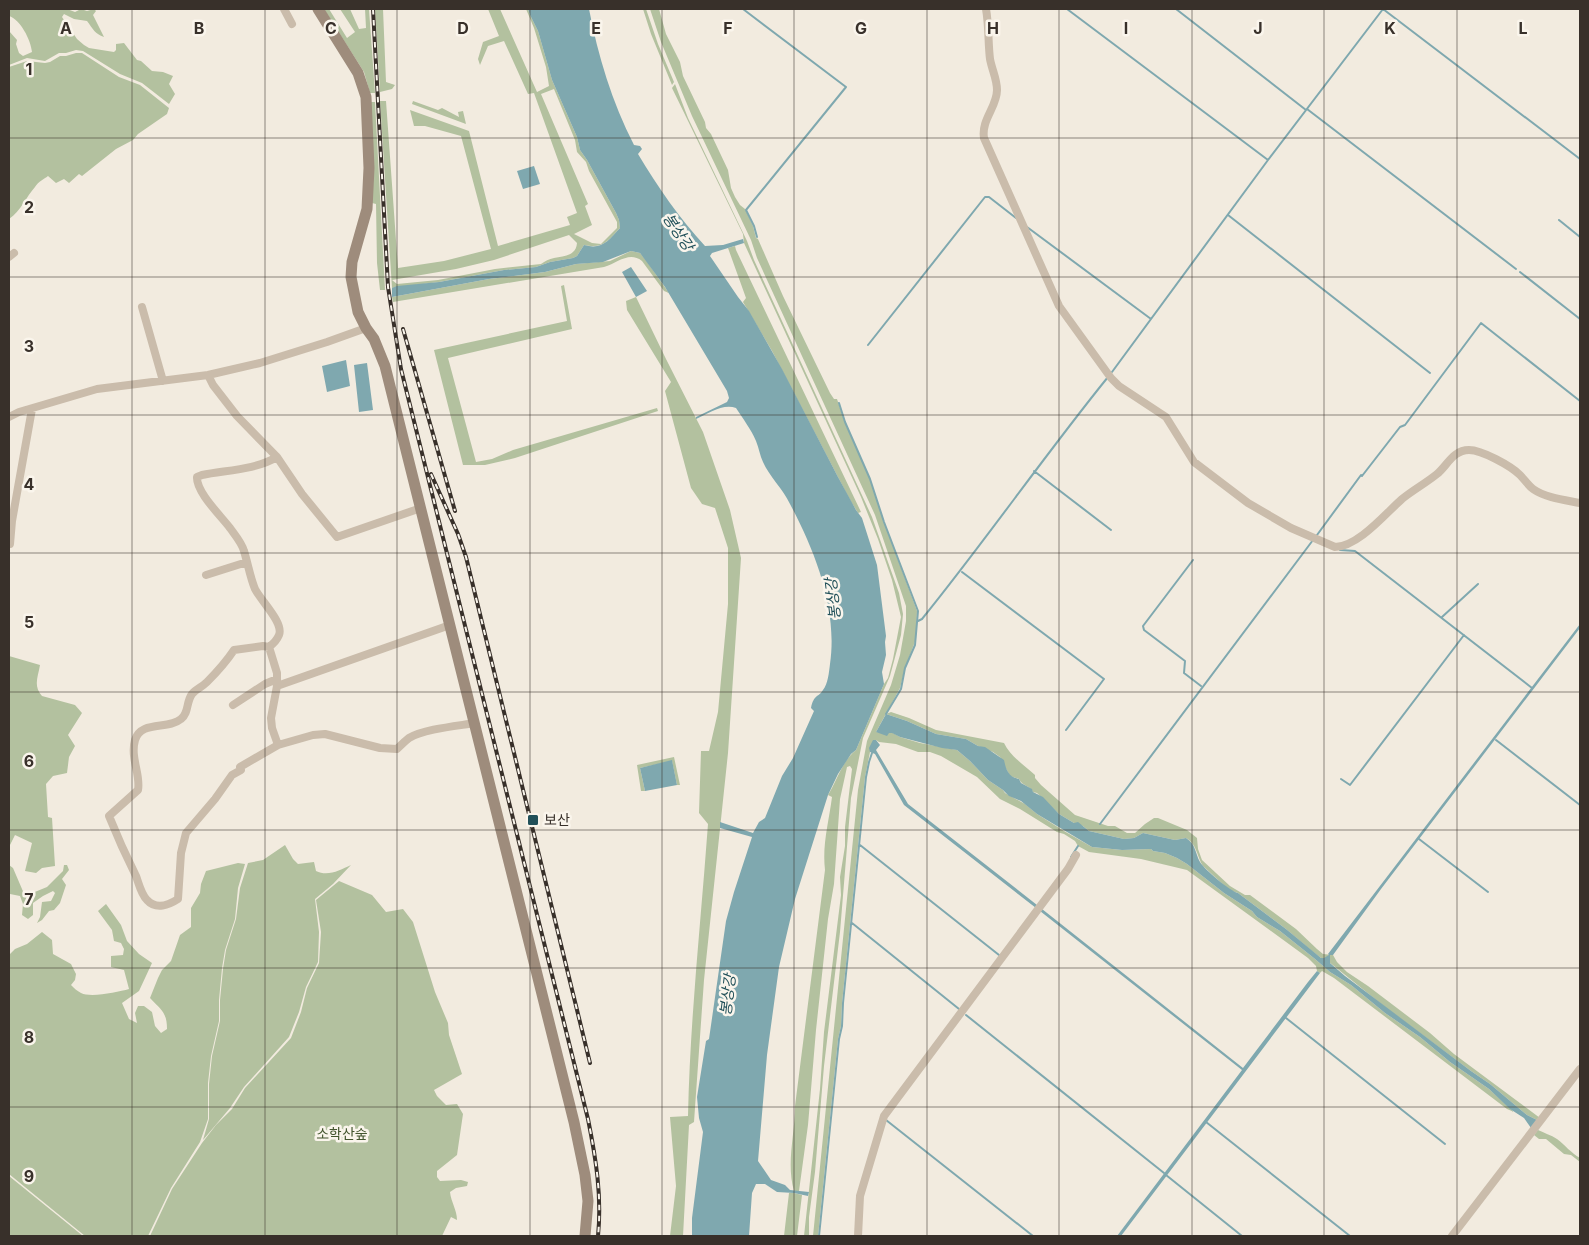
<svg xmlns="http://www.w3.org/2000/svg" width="1589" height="1245" font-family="Inter,'Noto Sans KR',sans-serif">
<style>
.green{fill:#b3c19f;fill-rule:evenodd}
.water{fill:#7fa8af}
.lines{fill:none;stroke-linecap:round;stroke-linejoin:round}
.stream{stroke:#7fa8af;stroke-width:2}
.minor{stroke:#cabcab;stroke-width:8}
.secondary{stroke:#9e8c7c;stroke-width:11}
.rail-casing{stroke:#38302a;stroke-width:4}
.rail{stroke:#faf5ec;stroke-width:2;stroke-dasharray:5.5;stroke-linecap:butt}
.grid{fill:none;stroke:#38302a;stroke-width:1;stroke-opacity:0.55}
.poi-dot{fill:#215059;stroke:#faf5ec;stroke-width:2}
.labels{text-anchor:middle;stroke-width:5;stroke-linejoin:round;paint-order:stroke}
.poi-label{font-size:14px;fill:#38302a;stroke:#faf5ec;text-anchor:start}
.park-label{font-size:14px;fill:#44562f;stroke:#faf5ec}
.water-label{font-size:15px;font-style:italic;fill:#215059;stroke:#faf5ec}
.grid-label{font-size:16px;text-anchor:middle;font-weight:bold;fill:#38302a;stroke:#faf5ec;stroke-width:5;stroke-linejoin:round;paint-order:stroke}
</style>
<rect width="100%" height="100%" fill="#f2ebdf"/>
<path class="green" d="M9,9H67L75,12L81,9L87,11L94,9L96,11L93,15L104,37C95,34 93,29 87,21L74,19L64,14L62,17L77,39L84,45L89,48L114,52L116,50V44L124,43L137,60L141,61L152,71L163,72L173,76L169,84L175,94L169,104L142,83L120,74L83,51L76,50L66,53H59L45,61L27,58L9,65V31L17,40L16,44L19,53L23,56L32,52C31,40 20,19 9,16Z
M324,9H329L347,38L355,32L340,9H350L359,29L366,28L365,9H369L375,93H370L364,72Z
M375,9H383L386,82L395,85L392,89L380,92Z
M488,9H500L537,92L549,86L546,67L534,28L526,9H528L530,15L538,31L552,80L577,137L580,150L587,160L616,213L619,220L620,228C608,241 603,249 584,245L577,256L573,258L550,262L536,267L504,270L439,282L392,288L380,101H386L398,268L444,261L491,249L461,136L425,126H414L410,110L469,131L498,246L570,225L567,217L577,213L534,93L528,94L504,41L488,46L480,65L478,59L483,42L499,36ZM554,89L575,140L577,152L586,162L589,171L617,222V228L601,244L592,243L574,234L592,225L585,206L588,204L541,94ZM569,235L577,243C576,256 564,256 554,258C549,259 545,261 541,264L495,269L438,280L397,284L392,280L456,269L494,260Z
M643,9H646L658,44L674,82L672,85L651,34Z
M650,9H659L666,34L680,62L683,76L705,122L706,128L711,134L728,170L731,188L735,197L740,205L745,209L753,226L756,238L758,239L783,296L830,393L834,399H837L845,423L870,479L884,522L917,611L916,639L905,668L900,688L876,732L893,733L900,737L920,743L957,750L970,761L988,780L1003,790L1005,793L1025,804L1037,814L1064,831L1092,847L1122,850L1151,849L1153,851L1165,853L1177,858L1187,864L1224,893L1252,911L1257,917L1280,931L1315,959L1330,972L1351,985L1385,1013L1420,1037L1450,1062L1489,1089L1514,1112L1507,1109L1334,978L1322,971L1320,973L1317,971L1316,966L1308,958L1187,870L1141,859L1089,852L1078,846L1075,841L1064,834L1057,832L1020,809L1000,799L977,777L941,756L930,752H918L896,744L879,742L876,740L870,752L865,777L842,1003L841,1026L838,1039L818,1236H813L858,790L867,741L891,685L900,655L906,621V606L875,515L757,258L751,240L692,116L661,42Z
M76,53H82L119,77L140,85L169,108L167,114L138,134L133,140L116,149L82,176L79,174L69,183L64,179L56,183L48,176C44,179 38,182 35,187C26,197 21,211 9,219V67L27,61L45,63L50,62L60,56H66Z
M675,84L688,118L747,241L754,260L872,517L899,593L903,614L901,635L890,676L863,738L851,798L840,932L824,1066L815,1172L809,1217V1236H804L820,1089L824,1032L841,895L840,877L845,846V827L852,769L850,766L847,767L840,799L834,884L828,919L816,1030L808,1125L799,1191H794C786,1163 795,1135 795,1106L825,870C822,845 829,821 832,797L828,795C837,781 842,761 856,750L884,684L888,678L893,659L901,617L892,580L878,539L861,497L744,243L743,234L672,88Z
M413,101L438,110L442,108L459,117L458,112L463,111L466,124L412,104Z
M371,102H375L385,290H380L377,263L376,204L372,203Z
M735,246L736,250L861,512L858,513L850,500L772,351L743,302L746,298L728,248Z
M631,251L640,253L645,259L669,293L664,291L642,261C629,251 618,263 604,267L393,302L392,297L489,279L545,272L576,264L610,261Z
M564,285L572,329L448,358L476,462L492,459L513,450L657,408L658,411L515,458L485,465H463L434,350L567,321L561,286Z
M636,297L666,359L703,432L730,510L741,558L728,753L704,980L694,1122L689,1125L683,1236H670L676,1186L670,1117L688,1116C690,1018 701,921 708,824L699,813L701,751H709L718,712L728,604V548L715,508L702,504L691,488L665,391L671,382L627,310L626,301Z
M9,656L40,665C38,677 33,686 42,696L75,705L82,713L68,735L75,746L69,757L67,773L53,776L46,784L48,817L52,818L55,866L42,868L36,873L25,871L32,843L15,835L9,847Z
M891,712L909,718L936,730L1004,743C1010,756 1024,765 1035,775V778L1041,785L1075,815L1108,826H1115L1127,833H1135L1145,824L1154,818H1158L1187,830L1197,838L1198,849L1202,860L1230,886L1245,895H1250L1296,929L1317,949L1323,954L1333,955L1337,962L1347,972L1368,986L1430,1033L1454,1054L1540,1118L1537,1120L1527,1115L1490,1084L1471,1071L1385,1007L1324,958H1321L1312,951L1286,929L1238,893L1229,890L1203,866C1197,857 1197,844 1186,838L1175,840L1143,833L1134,838L1124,839L1089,831L1083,826L1074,823L1059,814L1037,793L1033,792C1031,786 1022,786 1019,779L1010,776L1000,757L993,752L978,746L966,739L936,734L907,721L886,714Z
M674,757L680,785H677L672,761L640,768L645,791H641L637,765Z
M285,845L293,859L298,864L314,862L316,871C328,877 340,870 351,865L333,884L315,899L319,932L318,962L306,987L299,1012L289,1037L244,1087L230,1108L203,1140L209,1119V1084L212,1056L220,1021V1000L223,969L226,950L236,919L240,888L248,863L263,860Z
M238,863L245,864L238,888L235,919L225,950L222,968L219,1000V1021L211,1056L208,1083V1119L200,1142L171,1188L148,1236H85L9,1174V955L15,949L27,944L42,932L52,940L53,954L71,964L76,974L75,980L71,985C74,988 77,991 81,993C91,998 118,992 129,989L124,970L111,967V956L123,955L124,949L121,943L114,941L112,930L98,911L106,904L121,925L127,941L139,954L152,963L139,991L122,1003L129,1019L137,1023L135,1013L138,1006H144L152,1012L155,1026L161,1033L167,1029C167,1012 161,1010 150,998L158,978L162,970L171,961L180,935L191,927V908L200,893L201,884L206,871Z
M9,865L13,868L25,896L47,887L63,871L64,865H67L69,870L62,879L66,885L60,903L54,910L49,911L42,920L37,923L40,917L42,902L51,901L55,893L53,891L43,896L33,903V915L28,919L22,915L23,904L20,896L10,894Z
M339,881L372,895L386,912L403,909L413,922L435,992L448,1023L449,1035L462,1074L434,1090L437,1096L446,1105L457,1104L463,1114L457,1155L437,1171V1177L440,1181L461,1180L468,1182L467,1186L456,1188L450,1192C451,1202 457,1210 457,1220L451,1217L442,1236H150L172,1189L202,1143L216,1125L232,1109L245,1088L291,1038L301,1012L307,988L319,963L321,932L316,900Z
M1538,1130C1544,1133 1551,1135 1557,1139C1565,1145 1571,1153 1580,1158V1162L1571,1155L1564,1154L1546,1139H1539L1534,1135Z
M9,1176L83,1236H9Z
M789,1193H794L802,1195L797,1236H784Z"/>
<path class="water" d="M528,9H589C598,56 612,102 634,145L640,146L642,149L638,154C657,186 680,219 705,246L723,245L743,239L744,243L712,253L710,256L738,297L749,311L782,369L838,477L856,510L862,518L877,565L886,636L885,642L886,655L882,672L884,684L856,750L851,754L838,774L828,795L795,899L779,967L767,1055L758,1161L771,1180L785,1185L790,1190L809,1192L808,1196L794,1193L777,1192L765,1184H756L752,1193L749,1236H692V1218L703,1132L699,1118L697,1097L706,1041L709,1039L726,921L734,892L752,837L720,828V822L753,833L759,822L765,818L782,776L793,758L814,711L811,708C814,694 818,698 823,690C828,684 829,672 830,664C838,609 815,551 790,504C783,489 769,476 763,462C760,456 759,448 756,441C751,429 743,419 736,408C723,403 708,414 696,419V417L727,402L729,398L727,391L665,287L640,253L631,251L603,262L576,264L545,272L489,279L392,297V288L397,286L439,282L504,270L536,267L550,262L573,258L577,256L584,245C602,250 608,241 620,228L619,220L616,213L587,160L580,150L577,137L552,80L538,31L530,15Z
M534,166L540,184L523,189L517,171Z
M631,267L647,291L636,297L622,272Z
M346,360L350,386L327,392L322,366Z
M367,363L373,410L359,412L354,365Z
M1580,624V628L1381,889L1333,955H1330V963L1345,976L1471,1071L1490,1084L1527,1115L1537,1120L1531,1128L1524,1118L1510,1109L1489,1089L1450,1062L1420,1037L1385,1013L1351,985L1330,972L1315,959L1280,931L1257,917L1252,911L1224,893L1187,864L1177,858L1165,853L1153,851L1151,849L1122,850L1092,847L1037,814L1021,801L1009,796L1003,790L988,780L970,761L957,750L942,748L900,737L892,733H889L887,736L876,732L886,714L907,721L936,734L966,739L978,746L985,747L1004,760C1006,769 1008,777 1019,779L1021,783L1032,789L1033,792L1043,797L1059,814L1074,823L1078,822L1089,831L1124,839L1134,838L1143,833L1175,840L1186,838C1196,844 1195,853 1200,862C1205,870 1230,891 1238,893L1286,929L1321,958H1324L1329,955L1328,954Z
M873,740H876L880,745L876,750L908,804L1037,905L1036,908L904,805L875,754L870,752L869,748Z
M672,760L677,785L645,791L640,768Z
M1042,909L1243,1068L1308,982L1317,971L1320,973L1121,1236H1117L1242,1070L1040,911Z"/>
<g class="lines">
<path class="stream" d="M743,9L846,87L746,210L754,226L757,237
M1067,9L1268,160
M1176,9L1306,110
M1383,9L1580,159
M1307,109L1516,269
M1228,215L1430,373
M1559,220L1580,237
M1027,227L1151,319
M1520,272L1580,319
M868,345L985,197H989L1016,218
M1112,372L1268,160L1383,9
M839,403L845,422L870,479L884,522L918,611L915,645L905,668L901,689L886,714
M1034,471L1111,530
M1317,535L1361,475L1362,476L1400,427L1405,425L1481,323L1580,401
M1340,550L1355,551L1532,688
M1193,560L1143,626L1144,630L1185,661L1184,673L1201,686
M962,572L1104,679L1066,730
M1442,617L1478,584
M918,621L922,619C986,540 1044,456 1108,377
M1496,740L1580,805
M1341,779L1350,785L1464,635
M1100,824L1313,540
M1419,839L1488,892
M860,845L999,955
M1071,857L1078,846
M852,923L959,1009
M966,1015L1164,1173
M1286,1018L1445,1144
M886,1120L1033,1236
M1206,1122L1350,1236
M1166,1175L1242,1236
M819,1236L839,1039L842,1026L843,1003L866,777L869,762L872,753"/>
<path class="minor" d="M284,9L292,24
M986,9C989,26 988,43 990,59C992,70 997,79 997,90C997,107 981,120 984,138L1059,306L1111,378L1119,386L1166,417L1194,462L1248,503L1291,528L1335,547C1358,547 1386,513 1402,499C1413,490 1426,483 1437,474C1447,466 1453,450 1469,450C1482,450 1511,466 1520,475C1524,479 1528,485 1533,489C1546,498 1565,500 1580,503
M9,257L14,253
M142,307L163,381
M208,375L213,385L237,416L277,457L302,494L337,537L421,508
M9,417L19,412L97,389L208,375L260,363L327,342L366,328
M277,457C255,470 227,470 202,475L197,477C196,492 221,516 230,528C235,535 242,543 244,551C248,564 250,577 255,589C261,601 284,623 279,635C277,640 273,644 269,647L277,673V686L271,718L272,728L278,745
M10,544L12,521L32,409
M206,575L247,562
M269,647L263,646L234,650C226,662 217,672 207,682C202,687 196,689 192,694C186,702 189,713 181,719C168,730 141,720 135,740C130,758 141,775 138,790L109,816C117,836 126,856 136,876C139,884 141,894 147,900C156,910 169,905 178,899L181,853L186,833L215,799L232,775L241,770L240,767L278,745L313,735L325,734L380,748L397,749C401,745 405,741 409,738C424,729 457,726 475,723
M277,686L450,625
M233,705L265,684L277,679
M858,1236L860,1196L884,1116L1068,869L1076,855
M1452,1236L1580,1069"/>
<path class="secondary" d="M318,9L358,73L366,97L369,168L367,209L352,262L351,277L358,312L366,328L374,339L385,366L574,1122L585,1175L588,1201L585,1236"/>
<defs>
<path id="rail" d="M373,9L388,287L401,369L588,1119C596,1159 602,1196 598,1236
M403,329L455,511
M431,474L458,534L466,557L590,1063"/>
</defs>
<use href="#rail" class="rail-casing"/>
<use href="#rail" class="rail"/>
</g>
<path class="grid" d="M132,9V1236M265,9V1236M397,9V1236M530,9V1236M662,9V1236M794,9V1236M927,9V1236M1059,9V1236M1192,9V1236M1324,9V1236M1457,9V1236M9,138H1580M9,277H1580M9,415H1580M9,553H1580M9,692H1580M9,830H1580M9,968H1580M9,1107H1580"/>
<rect class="poi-dot" x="527" y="814" width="12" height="12" rx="2.5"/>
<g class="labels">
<g class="poi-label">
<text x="544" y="825">보산</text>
</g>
<g class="park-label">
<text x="342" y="1139">소학산숲</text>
</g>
<g class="water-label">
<text transform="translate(678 232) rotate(56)" y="5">봉상강</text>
<text transform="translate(833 599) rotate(-96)" y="5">봉상강</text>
<text transform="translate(728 995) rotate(-83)" y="5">봉상강</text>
</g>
</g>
<g class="grid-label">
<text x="66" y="34">A</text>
<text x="199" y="34">B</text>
<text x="331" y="34">C</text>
<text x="463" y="34">D</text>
<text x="596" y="34">E</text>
<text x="728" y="34">F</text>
<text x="861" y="34">G</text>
<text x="993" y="34">H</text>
<text x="1126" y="34">I</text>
<text x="1258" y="34">J</text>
<text x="1390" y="34">K</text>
<text x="1523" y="34">L</text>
<text x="29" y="75">1</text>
<text x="29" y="213">2</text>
<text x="29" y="352">3</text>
<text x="29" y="490">4</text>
<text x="29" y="628">5</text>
<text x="29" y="767">6</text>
<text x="29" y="905">7</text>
<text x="29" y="1043">8</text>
<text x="29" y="1182">9</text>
</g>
<rect width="1589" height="1245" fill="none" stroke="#38302a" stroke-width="20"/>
</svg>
